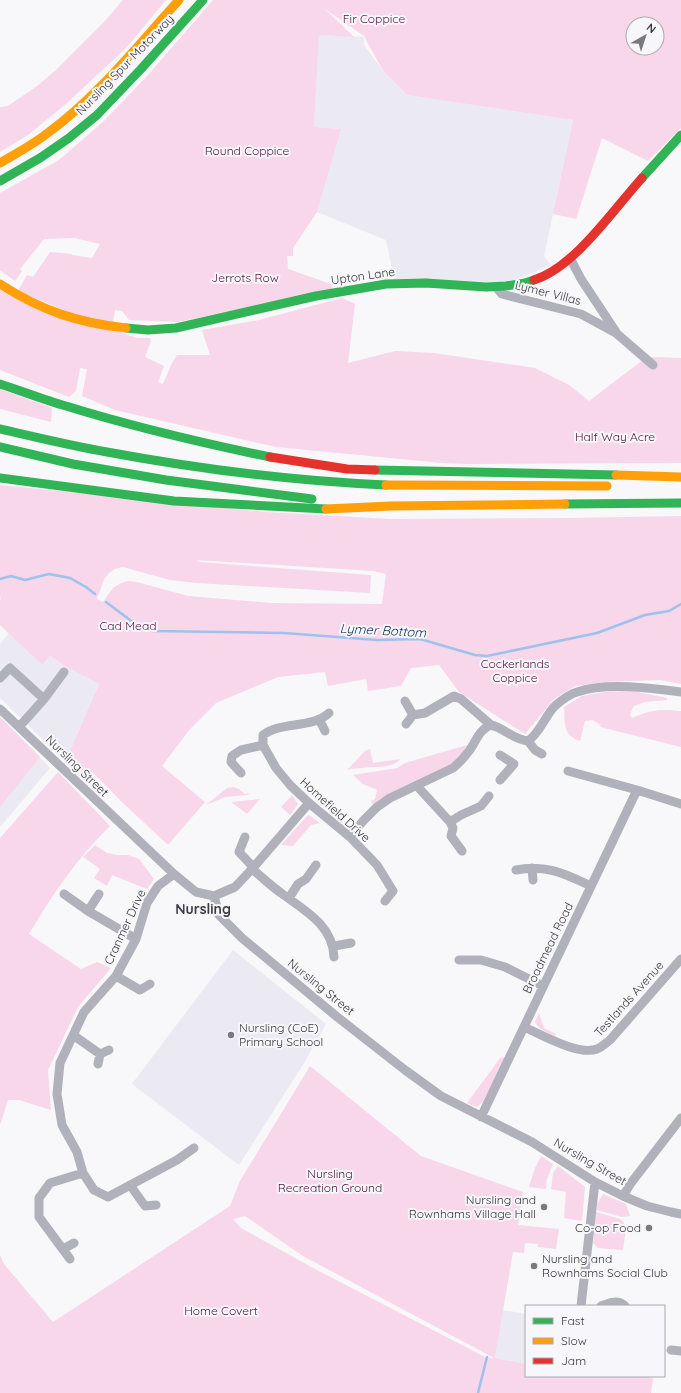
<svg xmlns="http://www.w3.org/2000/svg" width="681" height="1393" font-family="Quicksand,sans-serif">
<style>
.built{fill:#ebe9f1}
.green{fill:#f8d7ea;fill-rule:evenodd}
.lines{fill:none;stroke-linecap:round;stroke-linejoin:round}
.stream{stroke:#9dc2ed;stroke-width:2.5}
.street{stroke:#b0b1bb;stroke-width:9}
.fast{stroke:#30b455;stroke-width:9}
.slow{stroke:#ff9f0a;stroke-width:9}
.jam{stroke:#e5322d;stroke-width:9}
.poi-dot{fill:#7a797b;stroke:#f7f6fb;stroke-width:1.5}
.labels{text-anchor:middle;stroke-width:4;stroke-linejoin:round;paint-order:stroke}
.park-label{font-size:12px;fill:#53103c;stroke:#f7f6fb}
.street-label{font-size:12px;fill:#363537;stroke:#f7f6fb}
.poi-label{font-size:12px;fill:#363537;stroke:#f7f6fb;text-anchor:start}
.water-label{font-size:13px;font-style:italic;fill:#0a3057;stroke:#f7f6fb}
.quarter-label{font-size:14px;font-weight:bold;fill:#3d3c40;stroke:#f7f6fb}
</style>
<rect width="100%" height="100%" fill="#f8f7fa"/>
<path class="built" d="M319,35L364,37V45L383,71L407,95L573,120L544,256L551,265L508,283L394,279L386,240L317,212L340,129L314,127Z
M9,633L42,665L50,656L65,666L99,684L69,753L64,760L0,698V644Z
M0,717L50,768L0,827Z
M233,950L326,1024L304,1063L239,1165L132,1084Z
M503,1310L526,1314V1364L495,1358Z"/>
<path class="green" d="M123,0H166L127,47L66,104L28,135L0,152V107L8,106L37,86L57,69L103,23Z
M213,0H681V128L648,161L602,138L576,219L553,214L573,120L407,95L383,71L364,36L325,9L354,37L319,35L314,127L341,129L317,212L293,248V256H287L288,269L331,284L333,289L178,322L129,320L122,311L115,310L113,323L78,316L18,291L27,275L33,277L50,252L72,254V255L92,258L100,244L74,238L44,239L20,269L22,271L15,281L0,270V193L59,160L104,121L148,75ZM633,24H657V48H633Z
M0,290L137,338H150L151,341L145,357L164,366L158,382L163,384L171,365L177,355H210L202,330L259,320L342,298L355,304L348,363L395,351L434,353L535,368L569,385L589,401L643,360L654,357L681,358V463L469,464L442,463L276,447L115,410L82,396L87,369L80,368L76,391L69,397L0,370Z
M0,389L52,408L51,422L0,409Z
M0,485L267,512L390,519L569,518L681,516V684L660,680L605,682L575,686L554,699L525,734L459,692L439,665L411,668L401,686L368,691L366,679L328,686L325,672L278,677L216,703L190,729L162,766L205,802L168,845L124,804L94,774L80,771L69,753L99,684L65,666L50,656L42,665L0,625V600L1,598L0,597ZM196,560L373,571L386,574L382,604L271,603L188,596L137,582L128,581L121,583L113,588L103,602L97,599L104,579L109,573L115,569L123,567L170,580L196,583L370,593L371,575L199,562Z
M633,691L667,698V700L645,702L634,706L630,714L632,718C652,709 660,709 681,711V747L600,727L601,725L592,720L585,721L580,741C562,735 565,723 564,707L582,696L603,692Z
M0,717L40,757L0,807Z
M467,745L462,754L453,763L442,771L380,799L373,804L371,801L375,799L377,790L363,784L353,775L397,768L405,763Z
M370,749L373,763L401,759C391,769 376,766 362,768C357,768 352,769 347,770L365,751Z
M58,772L110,826C78,857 52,895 29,934L81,969L97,962L111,968L78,1007L48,1070L51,1110L19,1100H8L0,1125V838Z
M233,787L239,789L245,794L251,793L247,795L225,797L206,805L227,788Z
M309,788L319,789C322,795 322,798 321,804L305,790Z
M292,795L298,804L290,815L281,807Z
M260,799L247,814L231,802Z
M309,815L320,823L311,825L293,846L281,845L307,816Z
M95,845L107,853L117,855H128L139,859L154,879L147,889L112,875L107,886L94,878L100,869L83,857Z
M539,1013L544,1028L556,1034L555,1036C547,1032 539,1030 535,1022Z
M501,1057L505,1059L484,1101L477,1107L467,1103Z
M310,1066L421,1156L523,1192L518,1225L559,1229L556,1249L538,1247V1244L525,1243L524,1253L513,1252L495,1358L526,1364V1376H640L653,1378L651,1393H0V1255L4,1264L53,1322L230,1206L240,1181ZM245,1216L303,1256L494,1358L485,1357L315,1269L241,1228L233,1219Z
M541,1156L553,1164L547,1179L546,1189L529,1187L535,1168Z
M558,1166L585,1187L582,1221L564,1218L566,1192L551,1189L553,1173Z
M603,1194L626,1204L630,1216L622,1217L597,1210V1204Z
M596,1212L620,1219L624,1222V1228H626L623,1250L598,1248L593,1243Z"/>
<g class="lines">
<path class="stream" d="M0,579L11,576L25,580L49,574L70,578L86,587L95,594
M106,602L138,626L153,631L284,633L377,640L420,639L475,655L487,656L597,633L645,615L669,611L681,604
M478,1393L487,1357"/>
<path class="street" d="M570,258L581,279L616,332
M497,288L502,294L581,314L616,333L653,365
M0,678L10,668L44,699L19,727
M44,699L64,672
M405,701L413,715L425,713L454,696L461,699L491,725C504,728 514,740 528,741L535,750L542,754
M0,709L174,874L196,892L214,896
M329,713C312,729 281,721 263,735V745L276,768L290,785L309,803L350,837L377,865L393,891
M319,719L325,731
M406,724L413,715
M528,741C541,732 545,715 556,705C562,700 570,694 577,692C605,682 652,688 681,692
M568,771L637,790L681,804
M241,773L231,762L232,756L241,750L263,745
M500,780L514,764L500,755
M417,786L450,822L453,828L451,836L462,851
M450,822L461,815L481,806L489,796
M245,837L239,852L254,868
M350,837L363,821L377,807L390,798L453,768C459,763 464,758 469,751C476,742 479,729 491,725
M532,868L533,880
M252,869C262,877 271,886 281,893C304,910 333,925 334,957
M516,870C546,864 565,874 591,886
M174,874L158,886L147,903L136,939L116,976L84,1012L60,1063L57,1094L62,1125L77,1152L83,1173L94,1190L108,1197L177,1160L194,1148
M64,894L88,911
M99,894L88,911L136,939
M214,896L219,915L242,938L336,1016L405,1070L441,1096L532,1142L595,1182L623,1196L647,1206L671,1212L681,1214
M214,896L235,887L252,869L309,803
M289,898L298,884L306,879L316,865
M385,901L393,891
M334,946L351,943
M459,960H481L505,967L543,986
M116,976L140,990L150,984
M524,1027C542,1035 579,1056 597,1049C602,1047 606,1043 610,1040L681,959
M73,1035L100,1054L98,1064
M100,1054L109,1050
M481,1117L637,790
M130,1185L145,1206L156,1205
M623,1196L631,1183L681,1118
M63,1249L74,1243
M70,1259L39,1217V1198L50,1183L83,1173
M581,1306L595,1182
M601,1306C609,1303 618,1299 625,1306
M671,1350L681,1351"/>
<path class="fast" d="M642,178L681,135
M0,181L40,158L69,138L97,115L141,69L203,0
M126,328L148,330L176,328L316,296L386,284L426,283L486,287L506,286L525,283L534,280
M0,384C22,391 44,400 66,406C134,427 202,443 270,457
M0,429C35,437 71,446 107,452C199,469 292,481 386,485
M0,447L73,464L166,480L312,499
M375,470L616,475
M0,478L174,501L326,509
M565,504L681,503"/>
<path class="slow" d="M0,163C17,153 34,144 49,132C97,97 139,44 179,0
M0,284C40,310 78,323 126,328
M616,475L681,477
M386,485L607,486
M326,509L391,506L565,504"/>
<path class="jam" d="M534,280C575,267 613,210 642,178
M270,457L347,469L375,470"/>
</g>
<g class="poi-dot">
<circle cx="231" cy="1035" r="4"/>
<circle cx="544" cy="1207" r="4"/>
<circle cx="649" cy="1228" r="4"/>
<circle cx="534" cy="1266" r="4"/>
</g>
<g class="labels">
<g class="park-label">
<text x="374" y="23">Fir Coppice</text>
<text x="247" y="155">Round Coppice</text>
<text x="245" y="282">Jerrots Row</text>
<text x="615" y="441">Half Way Acre</text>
<text x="128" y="630">Cad Mead</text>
<text x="515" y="668">Cockerlands<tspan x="515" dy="14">Coppice</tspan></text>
<text x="330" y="1178">Nursling<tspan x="330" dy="14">Recreation Ground</tspan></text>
<text x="221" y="1315">Home Covert</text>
</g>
<g class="street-label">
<text transform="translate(125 65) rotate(-46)" y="4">Nursling Spur Motorway</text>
<text transform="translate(363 276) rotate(-8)" y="4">Upton Lane</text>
<text transform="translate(548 293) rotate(14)" y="4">Lymer Villas</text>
<text transform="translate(77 766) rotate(44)" y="4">Nursling Street</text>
<text transform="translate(335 810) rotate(42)" y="4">Homefield Drive</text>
<text transform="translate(125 927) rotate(-65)" y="4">Cranmer Drive</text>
<text transform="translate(548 948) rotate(-64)" y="4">Broadmead Road</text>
<text transform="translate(321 987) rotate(39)" y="4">Nursling Street</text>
<text transform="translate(629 999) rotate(-48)" y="4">Testlands Avenue</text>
<text transform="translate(590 1162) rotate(30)" y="4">Nursling Street</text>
</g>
<g class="poi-label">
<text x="239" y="1032">Nursling (CoE)<tspan x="239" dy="14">Primary School</tspan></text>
<text x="536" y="1204" text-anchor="end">Nursling and<tspan x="536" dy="14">Rownhams Village Hall</tspan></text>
<text x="641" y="1232" text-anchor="end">Co-op Food</text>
<text x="542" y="1263">Nursling and<tspan x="542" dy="14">Rownhams Social Club</tspan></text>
</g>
<g class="water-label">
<text transform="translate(383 630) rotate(3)" y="5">Lymer Bottom</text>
</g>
<g class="quarter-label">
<text x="203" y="914">Nursling</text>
</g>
</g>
<rect x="525" y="1305" width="140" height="72" fill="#f7f6fb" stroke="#aaa9ad"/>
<rect x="533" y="1318" width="20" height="6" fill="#30b455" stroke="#aaa9ad"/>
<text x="561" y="1325" font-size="12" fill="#363537">Fast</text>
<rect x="533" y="1338" width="20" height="6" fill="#ff9f0a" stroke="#aaa9ad"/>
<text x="561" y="1345" font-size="12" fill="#363537">Slow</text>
<rect x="533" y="1358" width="20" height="6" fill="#e5322d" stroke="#aaa9ad"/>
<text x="561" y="1365" font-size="12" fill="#363537">Jam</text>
<g transform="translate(645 36) rotate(39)"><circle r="19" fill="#f7f6fb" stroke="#aaa9ad"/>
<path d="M0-3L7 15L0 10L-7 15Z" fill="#7a797b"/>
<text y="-6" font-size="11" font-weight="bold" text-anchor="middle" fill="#363537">N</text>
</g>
</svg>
